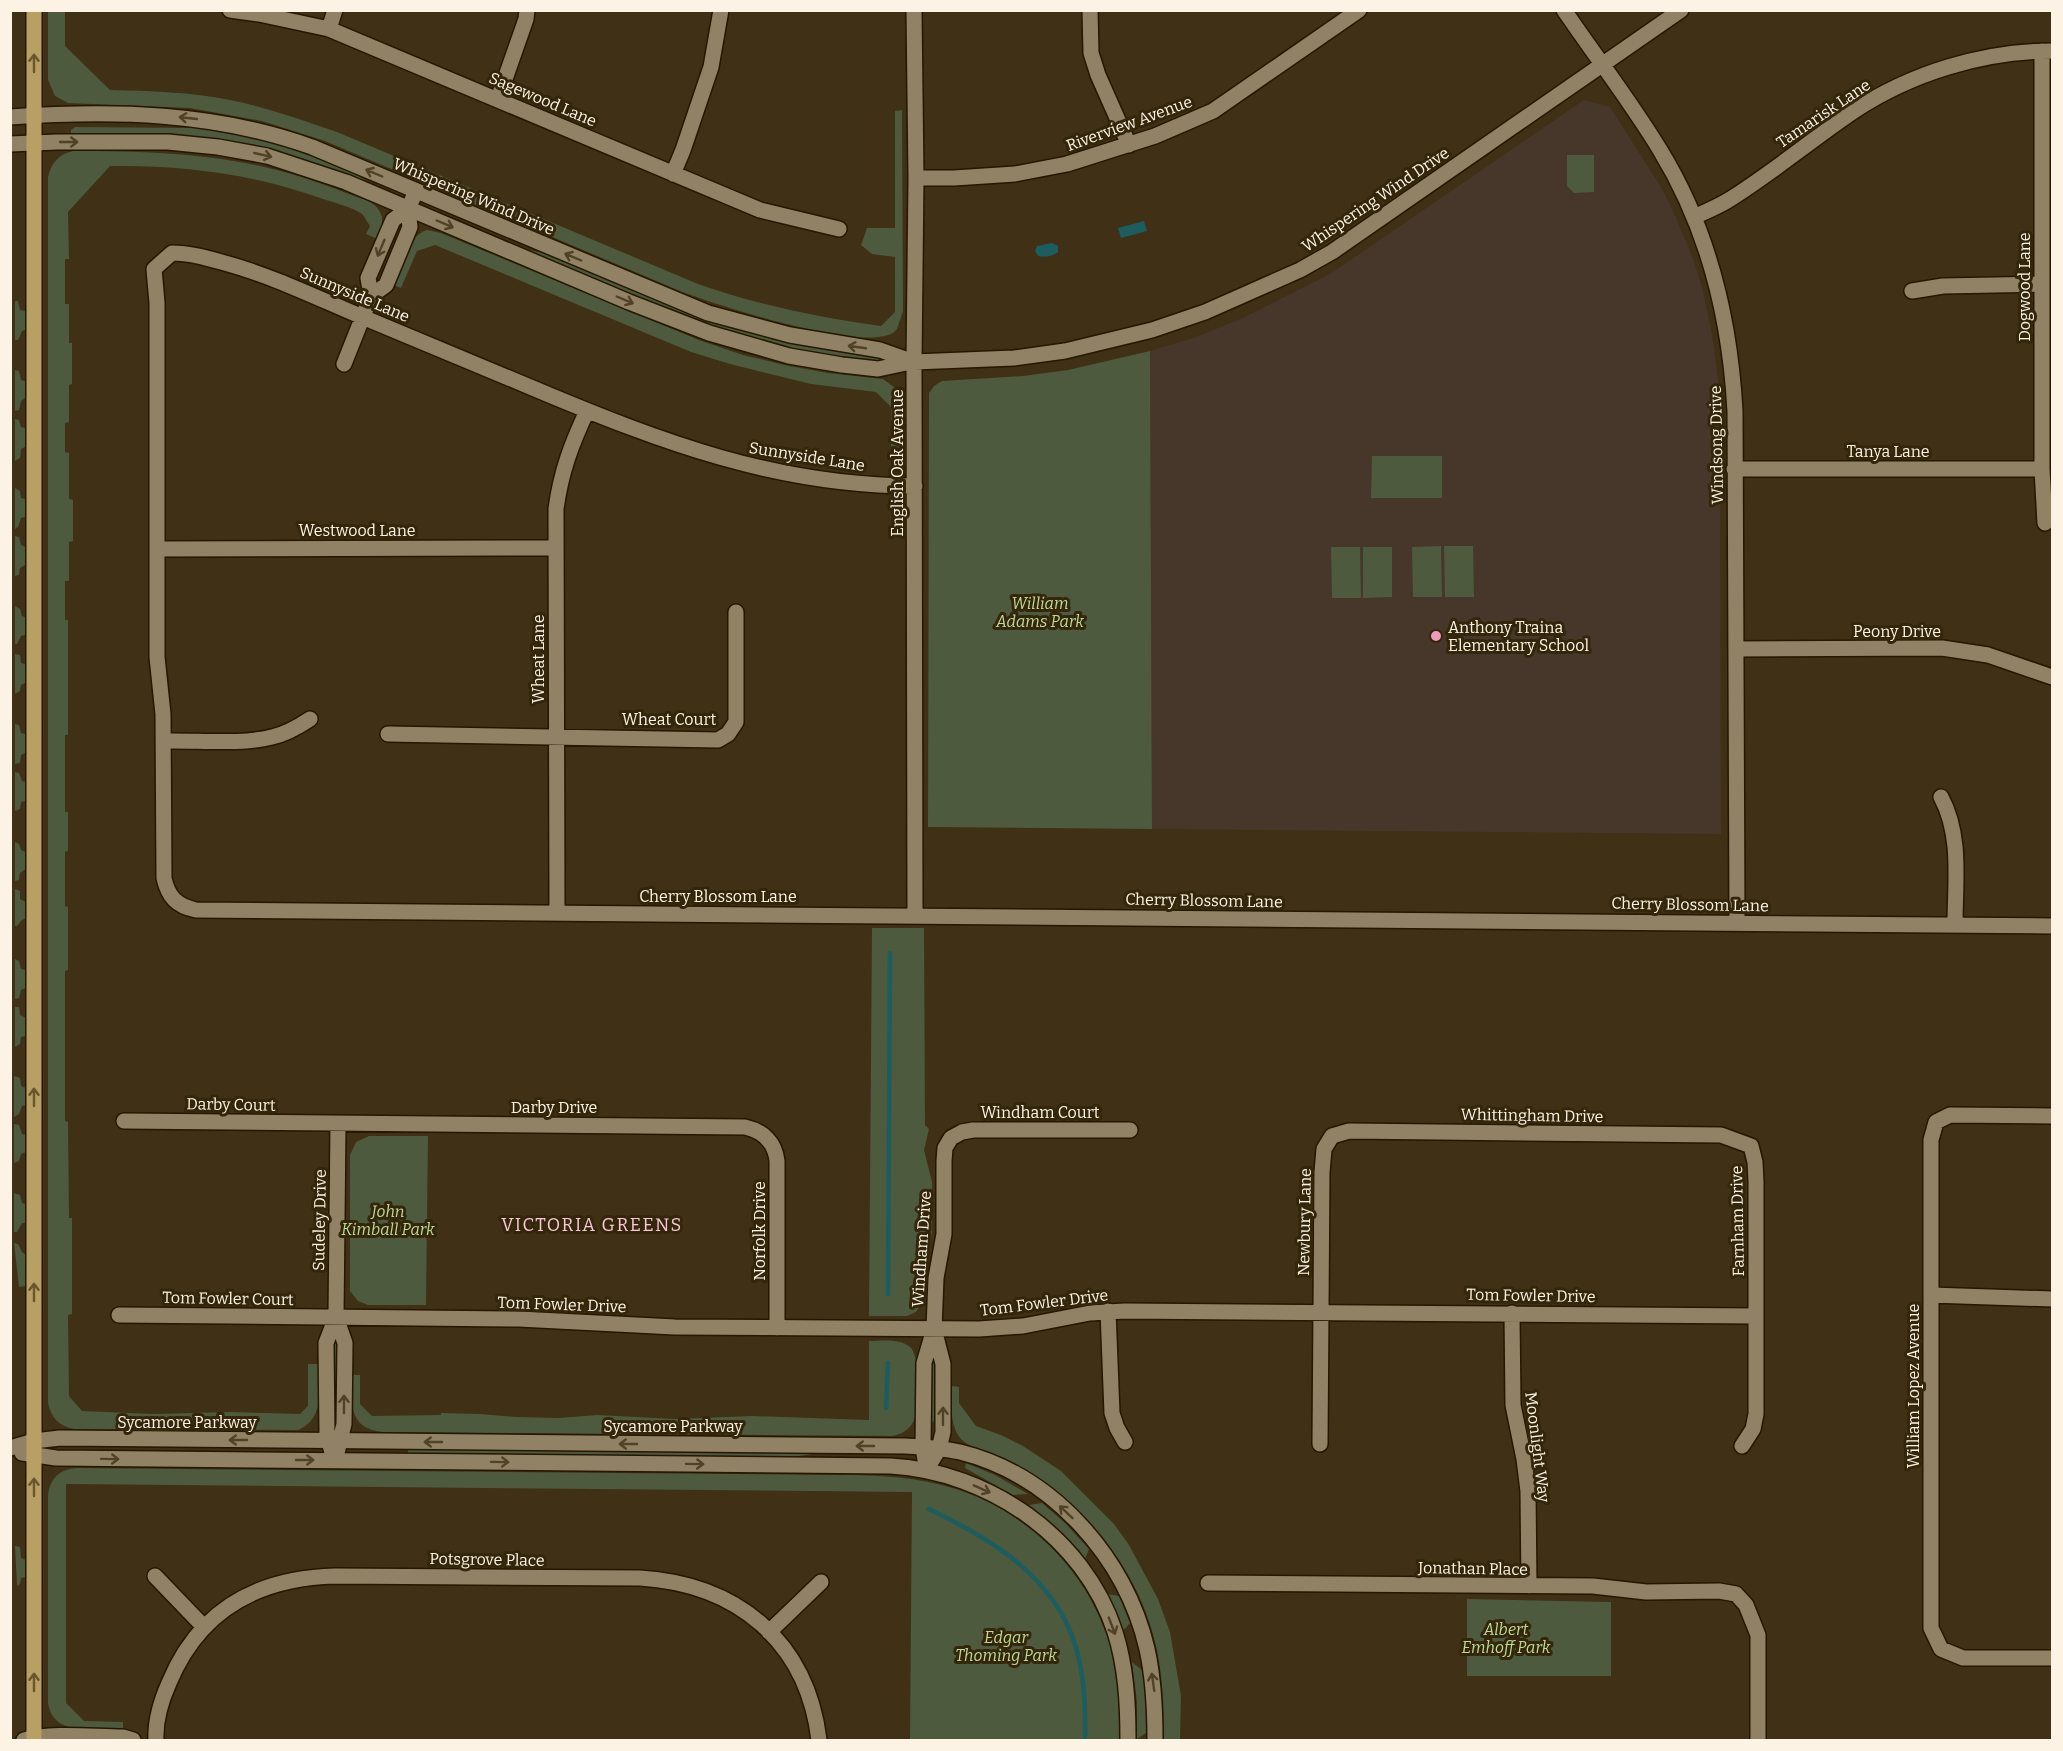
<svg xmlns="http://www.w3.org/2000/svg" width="2063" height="1751" font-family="Bitter,serif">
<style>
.education{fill:#46372a}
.green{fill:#4d5a3d}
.water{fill:#1c5d5f}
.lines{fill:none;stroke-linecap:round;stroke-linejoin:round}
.stream{stroke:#1c5d5f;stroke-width:4.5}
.street-casing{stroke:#251800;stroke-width:18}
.secondary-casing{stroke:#251800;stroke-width:18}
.primary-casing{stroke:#251800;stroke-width:18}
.street{stroke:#928265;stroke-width:15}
.secondary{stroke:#928265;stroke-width:15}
.primary{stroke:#b89f63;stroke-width:15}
.oneway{stroke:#69562e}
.oneway2{stroke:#504226}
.poi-dot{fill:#ef9ab8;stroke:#34260b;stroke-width:2}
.labels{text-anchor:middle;stroke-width:6;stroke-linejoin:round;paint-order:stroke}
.street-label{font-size:16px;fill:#fcf3e4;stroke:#34260b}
.park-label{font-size:16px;font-style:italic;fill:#bdda98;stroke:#34260b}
.poi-label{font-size:16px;fill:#fcf3e4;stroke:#34260b;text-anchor:start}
.neighbourhood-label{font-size:18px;letter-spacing:1.5px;fill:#f9c7d7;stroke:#34260b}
</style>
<rect width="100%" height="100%" fill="#3f3016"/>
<path class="education" d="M1584,100L1610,107L1659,184L1671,206L1694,261L1703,291L1712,334L1718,379L1720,444L1721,834L1152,829L1150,351L1196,337L1243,318L1330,274Z"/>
<path class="green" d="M48,11H65V46L110,90C150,91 191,92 230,100C267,107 302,120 337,132L698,284C758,305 818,317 881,326L895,312V257L872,254L861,245L867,228H895V111L902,110L903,311L897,329L893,333C860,352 717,305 680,291L325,141L262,121L190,108L68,103L55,96L48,80Z
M204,126L273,138L353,172L378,189L307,163L71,135V130L75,127L191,128Z
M73,151C171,151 254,155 346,193C356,197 372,200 378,209C386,219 381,229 377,239L366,234L370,226C367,222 365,217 362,214C352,207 335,203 323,199C254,174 184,165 110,166L68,212L69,259H65V304H69V343H72V384L69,385V422L65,423V452L69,453V499L73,500V541L69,542V581H65V620H68V735H65V812H68V851L65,852V906L68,907V970L65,971V1121L68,1122L69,1218H72V1314L68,1315L69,1396L82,1411L153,1414L230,1412L300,1414L308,1406V1364H319C319,1389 325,1419 298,1430L74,1429C59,1426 51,1418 48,1403V177C51,163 59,154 73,151Z
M1567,155H1594V192L1574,193L1567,186Z
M427,230L441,233L699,340L743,355L789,366L828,373L883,379L898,390L901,397L903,447L891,446V407L876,392L811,384L730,364L691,352L435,245L417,251L401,288L394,285C401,267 407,236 427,230Z
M523,249L554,255L682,307L879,354L884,359V362L881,364L794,352L712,330L522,251Z
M15,301H18L20,310L25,311V330L22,331L18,340H15Z
M1150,351L1152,829L928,827L929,393L934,386L942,381L1023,376L1068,370Z
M15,370L19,371L21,380L25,381V398L21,401L19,410L15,411Z
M15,419L19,420L21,427L25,428V447L21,449L20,458L15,461Z
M1372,456H1442V498H1371Z
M15,488L20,491L21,498L25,499V517L21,518L18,527L15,529Z
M15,536L19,537L21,545L25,547V565L20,568L19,575L15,576Z
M1441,546L1442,597H1413L1412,547Z
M1444,546H1473L1474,597H1445Z
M1331,547H1360L1361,598H1332Z
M1363,547H1392V597L1363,598Z
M15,606L20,609L22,616L25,617V635L21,636L17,644H15Z
M15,654L20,655L21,663L25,664V683L21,685L20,691L15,694Z
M15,724L19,725L21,733L25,734V753L21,755L20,763L15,764Z
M15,772L19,773L22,781L26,782V801L21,802L20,809L15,811Z
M15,842L19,844L21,850L26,852V869L20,873L19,880L15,881Z
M15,889L20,891V899L26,902V918L22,920L17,926H15Z
M872,928H924L925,1125L929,1129L924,1150L932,1182V1232L925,1270L922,1303L916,1312L907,1316H869Z
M15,959L19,961L21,969L26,970V988L21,990L19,998L15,999Z
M15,1007H19L20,1015L26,1018V1036L21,1037L20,1044L15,1047Z
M14,1076L20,1078L21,1086L26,1088V1105L22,1106L19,1114L14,1117Z
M14,1124L19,1125L22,1134L26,1135V1152L21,1154L19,1161L14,1163Z
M369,1136H428L426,1305H368L358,1301L350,1291V1155L356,1142Z
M14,1193L20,1195L22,1203L26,1204V1223H22L17,1232H14Z
M14,1243L18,1244L22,1252L26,1255V1286L19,1287Z
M336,1341L338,1342L337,1417H334L333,1344Z
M869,1341C881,1341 900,1338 910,1347C921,1356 920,1412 912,1424C907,1431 901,1434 893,1436L383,1432C347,1429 352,1402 352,1375H360V1404L372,1416L441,1415V1413L480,1414L517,1417L559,1418L597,1415L675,1419L752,1416L869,1420Z
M933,1362L936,1365L935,1416L933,1423L930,1416L931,1365Z
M952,1386L959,1387V1403L976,1426L1001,1435L1023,1446L1061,1471L1114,1524L1129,1545L1158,1599L1170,1632L1181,1696L1180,1740H1164C1164,1710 1163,1680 1157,1650C1142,1580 1097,1517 1037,1479C1025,1471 1011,1463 997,1457C986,1452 970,1448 961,1439C949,1425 952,1404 952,1386Z
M408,1446L812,1450V1454L787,1458L408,1456Z
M966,1463L995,1475L1028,1494L1013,1495L965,1468Z
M77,1468L839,1475C879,1475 918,1477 956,1489C1037,1515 1103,1587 1116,1672C1120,1695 1119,1718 1119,1740H910L912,1492L66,1484V1703L84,1721L123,1722V1728C96,1728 53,1738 48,1703V1495C50,1478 60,1469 77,1468Z
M1042,1503L1065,1523L1089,1549L1085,1559L1054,1526L1029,1505Z
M15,1546L20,1547L21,1558L26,1560V1577L21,1578L20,1584L17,1586Z
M1107,1594L1119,1596L1130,1623L1123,1631Z
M1467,1599L1611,1602V1676H1467Z
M1132,1662L1143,1671L1146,1705V1733L1137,1739V1702Z"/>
<path class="water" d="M1144,221L1147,231L1121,238L1118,228Z
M1052,243L1058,246V252C1051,257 1045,257 1038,256L1035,251L1037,246Z"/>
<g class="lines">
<path class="stream" d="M888,1294L890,953
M886,1408L888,1363
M929,1509C983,1535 1039,1567 1067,1624C1084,1659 1086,1702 1085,1740"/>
<defs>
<path id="street" d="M230,10L259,14L329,29L760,210L839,229
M914,10L916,178L914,362L915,915
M1090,10L1091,53L1098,75L1129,145
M1564,10C1596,57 1631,102 1660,150C1709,230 1730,319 1735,411L1737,923
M329,29L335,10
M2042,51V469L2045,523
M498,99L526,19L527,10
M673,174L683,150L711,67L721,10
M916,178H954L1015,174L1067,164L1155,136L1213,111L1359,10
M1694,217C1705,212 1717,207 1727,201C1771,174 1811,140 1854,111C1911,73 1984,51 2052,51
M1912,291L1943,286L2042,284
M371,296L368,278L393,220L408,209
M914,362L1014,358L1065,351L1152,330L1205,312L1300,270L1332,252L1681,10
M344,364L371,296L386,285L410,227L408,209L416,191
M1734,469H2042
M915,486C777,486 661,442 535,389C481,367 427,344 372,321C323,301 276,277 225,263C207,258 190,253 172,253L154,269L157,303V657L163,714L164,878C168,897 177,906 196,910L2052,926
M157,549L556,548
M1736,649L1942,648L1988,655L2052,677
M388,734L718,740L728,734L736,722V612
M164,741C197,740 241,745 272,737C286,734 298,727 310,719
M1941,797C1962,836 1955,882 1955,925
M557,913L556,509C561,472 571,445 587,411
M2052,1116L1950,1115L1936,1122L1931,1140V1628L1941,1649L1963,1658H2052
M124,1121L745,1127C763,1131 775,1142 777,1161V1328
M1931,1295L2052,1299
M1108,1311L1112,1413L1117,1428L1125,1442
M1512,1313L1513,1405L1524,1459L1528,1491L1529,1586
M119,1315L519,1319L675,1327L979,1329L1023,1326L1090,1313L1125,1311L1756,1316
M336,1317L345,1343L344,1424L337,1453
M1320,1444L1322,1172L1324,1149L1332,1136L1349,1131L1721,1135L1751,1146L1755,1162L1756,1182V1414L1753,1429L1742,1446
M334,1460L327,1434L326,1343L336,1317L338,1124
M925,1460L923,1447L924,1363L934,1329
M926,1470L939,1449L943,1432V1364L934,1329L936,1278L944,1234V1161L945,1148L951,1138L962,1132L973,1130H1130
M155,1576L204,1627
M1208,1583L1593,1586L1646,1592L1719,1591L1736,1594L1746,1605L1758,1635V1740
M769,1632L821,1582
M24,1740C53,1732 93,1737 123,1737L133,1740
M156,1740C155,1721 161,1701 169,1683C199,1610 258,1578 335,1576L640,1578C737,1584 807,1641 819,1740"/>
<path id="secondary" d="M10,117C113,110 215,112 312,147L708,313L790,335L880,350L914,362
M10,144L57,142H168L218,147L267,156L346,182L629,302L709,333L789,356L842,365L878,369L911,362
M10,1448L34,1441L60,1438L905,1446C924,1447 942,1448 960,1452C1053,1475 1126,1558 1147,1649C1154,1680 1155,1709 1155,1740
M22,1453L56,1458L891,1466C989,1472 1084,1537 1115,1632C1126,1667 1128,1703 1128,1740"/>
<path id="primary" d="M34,1740V10"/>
</defs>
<use href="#street" class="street-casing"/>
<use href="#secondary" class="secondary-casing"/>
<use href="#primary" class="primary-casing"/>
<use href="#street" class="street"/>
<use href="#secondary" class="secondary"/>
<use href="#primary" class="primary"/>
</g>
<defs><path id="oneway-shaft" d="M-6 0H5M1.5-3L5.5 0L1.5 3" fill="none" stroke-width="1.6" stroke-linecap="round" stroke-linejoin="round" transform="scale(1.5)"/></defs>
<g class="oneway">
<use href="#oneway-shaft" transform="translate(34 63) rotate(-90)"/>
<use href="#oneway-shaft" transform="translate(34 1097) rotate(-90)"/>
<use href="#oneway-shaft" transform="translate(34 1292) rotate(-90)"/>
<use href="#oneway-shaft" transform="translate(34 1487) rotate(-90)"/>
<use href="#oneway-shaft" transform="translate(34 1682) rotate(-90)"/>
</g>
<g class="oneway2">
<use href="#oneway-shaft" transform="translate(188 118) rotate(-174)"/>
<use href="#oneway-shaft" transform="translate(69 142)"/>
<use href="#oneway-shaft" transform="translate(263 155) rotate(13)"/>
<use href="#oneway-shaft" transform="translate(374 173) rotate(-157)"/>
<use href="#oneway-shaft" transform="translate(445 224) rotate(23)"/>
<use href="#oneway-shaft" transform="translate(381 248) rotate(113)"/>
<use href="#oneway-shaft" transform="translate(573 257) rotate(-157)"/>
<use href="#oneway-shaft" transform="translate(625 300) rotate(23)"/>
<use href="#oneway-shaft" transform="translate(857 347) rotate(-172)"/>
<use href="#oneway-shaft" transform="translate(344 1404) rotate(-90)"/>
<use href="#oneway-shaft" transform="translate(943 1416) rotate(-90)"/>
<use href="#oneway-shaft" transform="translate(238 1440) rotate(-180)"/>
<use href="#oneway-shaft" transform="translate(433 1442) rotate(-180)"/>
<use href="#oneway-shaft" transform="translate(628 1444) rotate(-180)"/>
<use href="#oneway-shaft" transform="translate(865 1446) rotate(-180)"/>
<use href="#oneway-shaft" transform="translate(110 1459) rotate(1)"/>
<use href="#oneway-shaft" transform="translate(305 1460)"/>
<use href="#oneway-shaft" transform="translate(500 1462) rotate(1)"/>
<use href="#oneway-shaft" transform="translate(695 1464) rotate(1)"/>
<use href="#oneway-shaft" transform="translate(982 1489) rotate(24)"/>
<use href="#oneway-shaft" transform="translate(1066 1512) rotate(-137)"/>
<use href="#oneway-shaft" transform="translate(1112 1626) rotate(69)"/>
<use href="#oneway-shaft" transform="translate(1153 1682) rotate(-98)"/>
</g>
<circle class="poi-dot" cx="1436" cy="636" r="6"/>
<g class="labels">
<g class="street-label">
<text transform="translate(543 99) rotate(23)" y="6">Sagewood Lane</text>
<text transform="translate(1823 113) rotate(-34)" y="6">Tamarisk Lane</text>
<text transform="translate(1129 123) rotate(-20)" y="6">Riverview Avenue</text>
<text transform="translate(474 196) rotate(23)" y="6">Whispering Wind Drive</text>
<text transform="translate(1375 199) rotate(-34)" y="6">Whispering Wind Drive</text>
<text transform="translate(2024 287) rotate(-90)" y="6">Dogwood Lane</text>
<text transform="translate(355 294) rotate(23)" y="6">Sunnyside Lane</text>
<text transform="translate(1716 445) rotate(-91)" y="6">Windsong Drive</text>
<text x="1888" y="457">Tanya Lane</text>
<text transform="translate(807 456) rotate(9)" y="6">Sunnyside Lane</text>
<text transform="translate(897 463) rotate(-90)" y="6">English Oak Avenue</text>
<text x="357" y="536">Westwood Lane</text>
<text x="1897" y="637">Peony Drive</text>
<text transform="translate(538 659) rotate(-90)" y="6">Wheat Lane</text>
<text x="669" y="725">Wheat Court</text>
<text x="718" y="902">Cherry Blossom Lane</text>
<text transform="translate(1204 900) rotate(1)" y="6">Cherry Blossom Lane</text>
<text transform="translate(1690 904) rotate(1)" y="6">Cherry Blossom Lane</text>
<text transform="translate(231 1104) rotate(1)" y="6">Darby Court</text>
<text x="554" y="1113">Darby Drive</text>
<text x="1040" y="1118">Windham Court</text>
<text transform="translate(1532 1115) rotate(1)" y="6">Whittingham Drive</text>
<text transform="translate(319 1220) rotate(-89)" y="6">Sudeley Drive</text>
<text transform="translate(1737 1221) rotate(-91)" y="6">Farnham Drive</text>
<text transform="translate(1304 1222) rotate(-89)" y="6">Newbury Lane</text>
<text transform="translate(759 1231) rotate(-90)" y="6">Norfolk Drive</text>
<text transform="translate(921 1249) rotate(-86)" y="6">Windham Drive</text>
<text transform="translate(1531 1295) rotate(1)" y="6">Tom Fowler Drive</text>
<text transform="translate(228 1298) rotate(1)" y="6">Tom Fowler Court</text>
<text transform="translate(1044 1302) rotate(-7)" y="6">Tom Fowler Drive</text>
<text transform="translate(562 1304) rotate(2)" y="6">Tom Fowler Drive</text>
<text transform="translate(1913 1386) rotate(-90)" y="6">William Lopez Avenue</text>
<text x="187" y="1428">Sycamore Parkway</text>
<text x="673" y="1432">Sycamore Parkway</text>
<text transform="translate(1538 1447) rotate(83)" y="6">Moonlight Way</text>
<text transform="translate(487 1559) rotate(1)" y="6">Potsgrove Place</text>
<text transform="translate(1473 1568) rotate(1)" y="6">Jonathan Place</text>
</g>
<g class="park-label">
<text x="1040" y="609">William<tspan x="1040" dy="18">Adams Park</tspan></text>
<text x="388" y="1217">John<tspan x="388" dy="18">Kimball Park</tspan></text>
<text x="1506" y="1635">Albert<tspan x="1506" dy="18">Emhoff Park</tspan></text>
<text x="1006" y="1643">Edgar<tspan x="1006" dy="18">Thoming Park</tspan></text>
</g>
<g class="poi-label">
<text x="1448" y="633">Anthony Traina<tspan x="1448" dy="18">Elementary School</tspan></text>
</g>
<g class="neighbourhood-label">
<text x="592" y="1231">VICTORIA GREENS</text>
</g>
</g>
<rect width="2063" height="1751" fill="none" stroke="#fcf3e4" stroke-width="24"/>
</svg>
